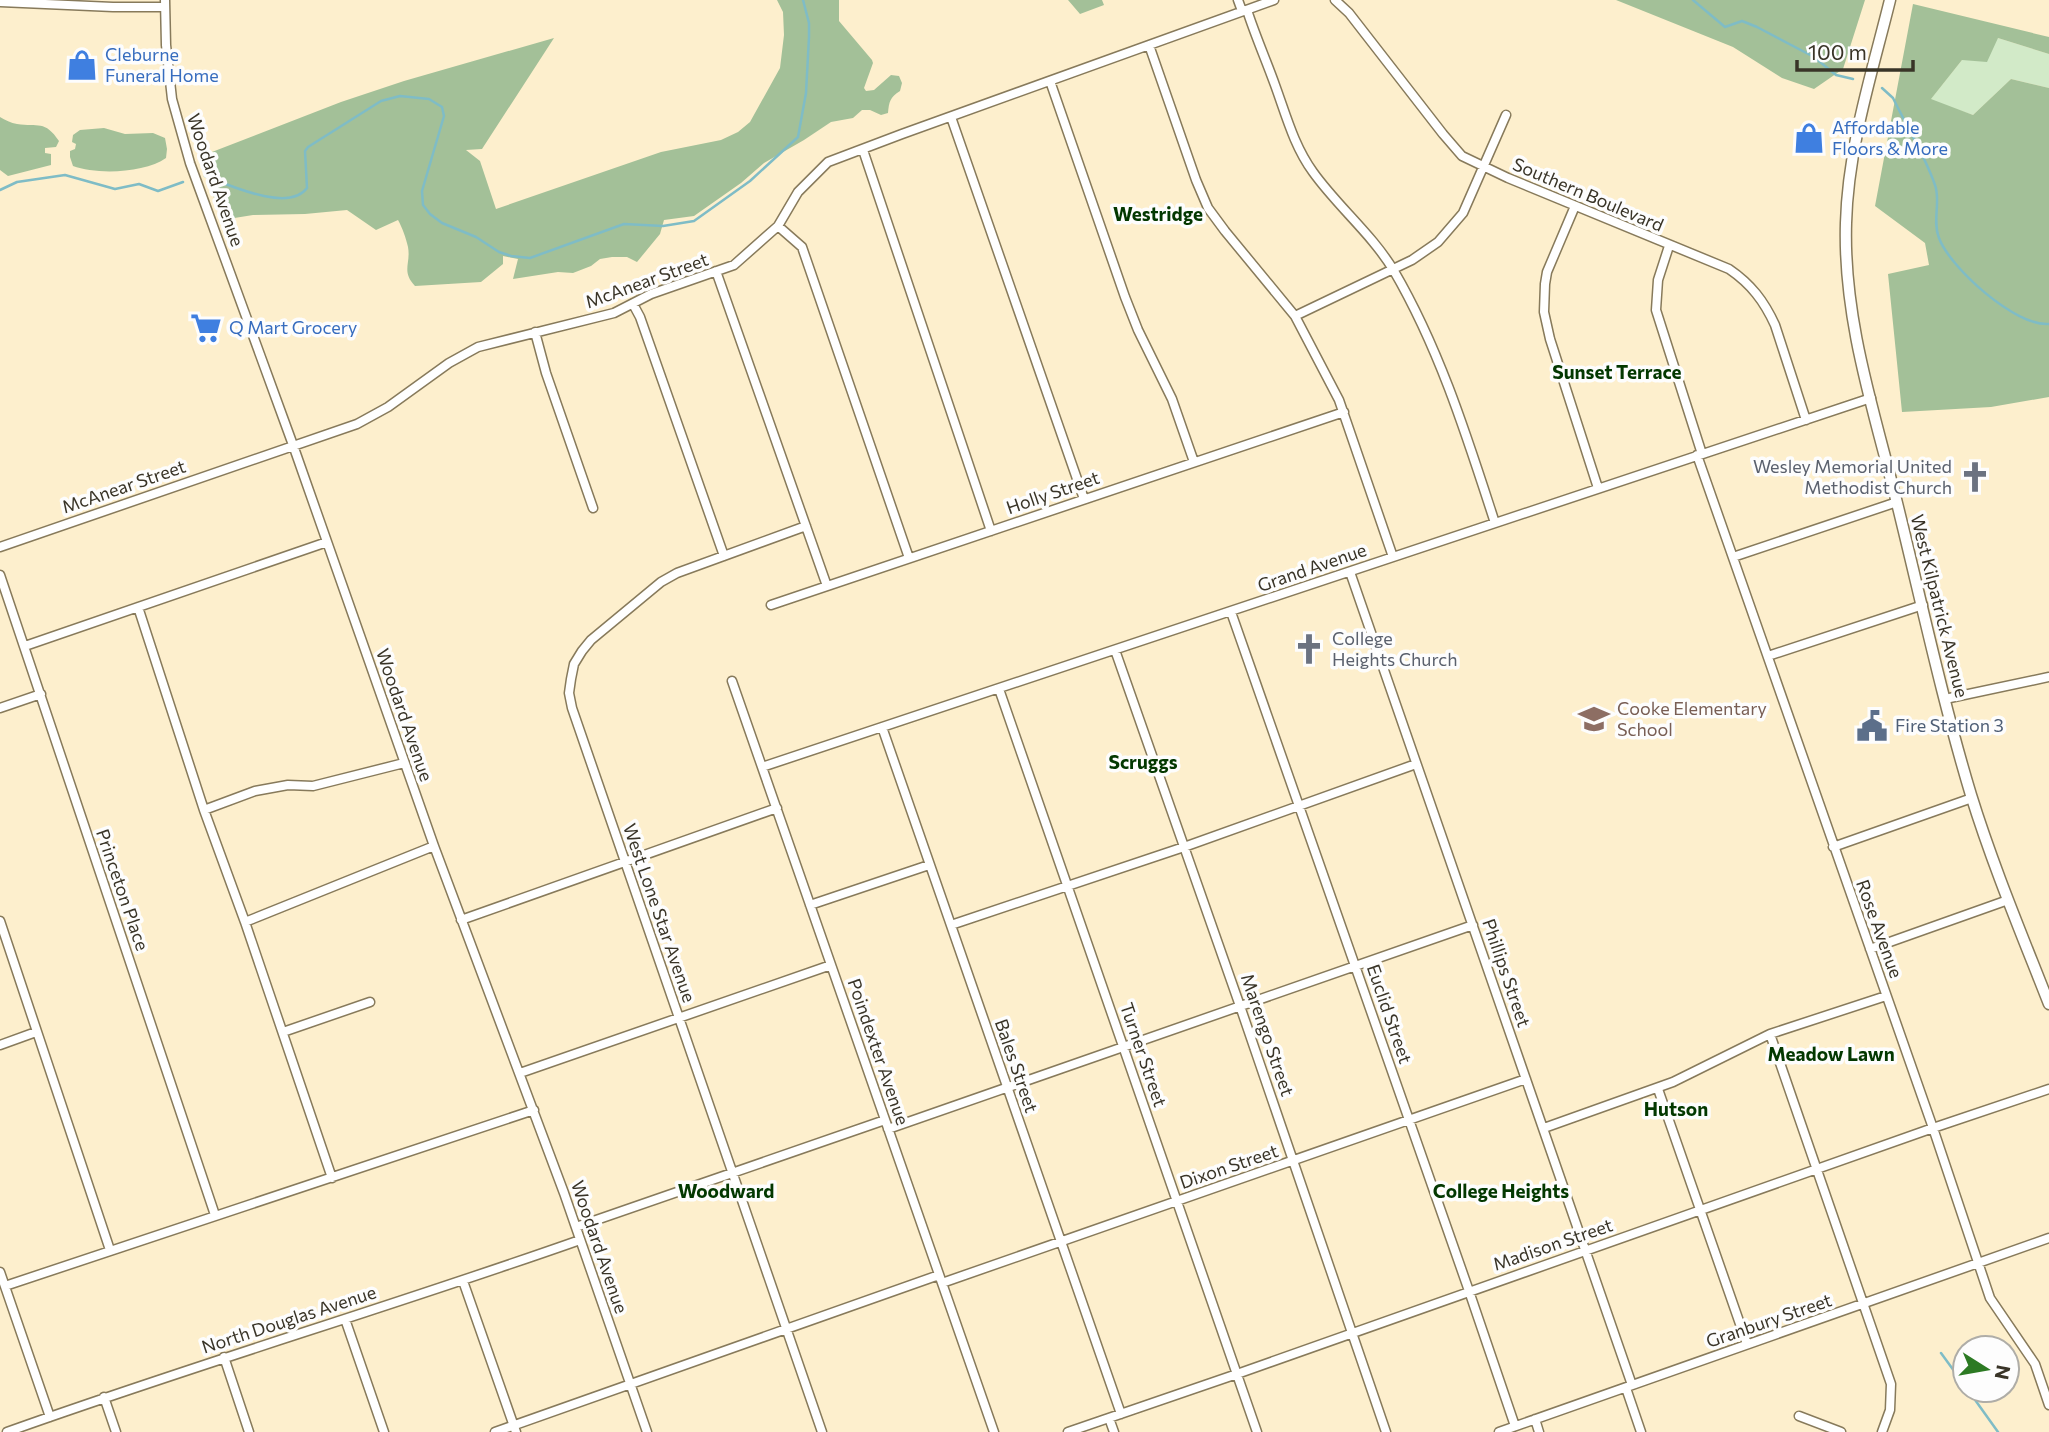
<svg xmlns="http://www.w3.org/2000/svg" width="2049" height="1432" font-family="Commissioner,sans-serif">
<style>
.green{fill:#d2eac8}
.forest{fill:#a3c098}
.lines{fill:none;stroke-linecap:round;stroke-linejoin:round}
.stream{stroke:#7fbcc6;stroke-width:2.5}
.minor-casing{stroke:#877a5b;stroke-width:11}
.major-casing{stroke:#877a5b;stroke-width:13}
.minor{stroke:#fff;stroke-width:8}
.major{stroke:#fff;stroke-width:10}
.labels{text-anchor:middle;stroke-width:7;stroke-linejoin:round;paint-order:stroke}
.shop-label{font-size:18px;fill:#366cbe;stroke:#fdfdfd;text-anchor:start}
.street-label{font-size:18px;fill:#393427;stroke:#fdfdfd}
.worship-label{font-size:18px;fill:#5b616d;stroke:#fdfdfd;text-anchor:end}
.education-label{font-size:18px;fill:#785e54;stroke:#fdfdfd;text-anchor:start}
.service-label{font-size:18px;fill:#4e5e75;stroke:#fdfdfd;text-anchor:start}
.neighbourhood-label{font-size:19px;font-weight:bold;fill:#033800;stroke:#fdfdfd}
</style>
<rect width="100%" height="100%" fill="#fdefcd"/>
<path class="green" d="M1998,38L2049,54V88L2011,79L1973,115L1930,100L1962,60Z"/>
<path class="forest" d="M777,0H839V21L872,60L873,63L864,88L866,91L874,90L891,75L899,76L902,83L900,91C890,97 889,102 888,113L881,115L870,110H862L853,118L831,122L804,140L764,163L741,183L694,216L664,220L660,234L637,262L627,257H612L600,259L591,266L573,273L558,272L513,279L518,259L503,256V264L481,282L415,286C401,271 411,264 408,247C406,238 402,227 398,220L376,230L347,210L305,214L253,215L222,220L199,157L341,102L404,81L554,38L482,149L466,150L480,161L496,209L661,152L721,140L738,132L750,122L780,68L784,35L783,12Z
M1068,0H1102L1104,5L1080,14Z
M1616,0H1865L1843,69L1814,89L1782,78L1733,47Z
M1913,4L2049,37V54L1998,38L1987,62L1962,60L1931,99L1973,115L2011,79L2049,88V397L1991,407L1902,412L1888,274L1929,265L1925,243L1875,206Z
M0,117C5,120 11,123 17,124C38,127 45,120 59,141L56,147L45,148V153L51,154V165L8,176L0,170Z
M104,128L125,134L153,133L165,138L167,149L166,158C145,173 97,175 73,166L70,157V151L75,149L76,144L72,142L73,135L80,130Z"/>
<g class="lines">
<path class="stream" d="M1693,0L1725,27L1742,21L1757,27L1814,57L1836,75L1853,79
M1882,88L1893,98C1906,125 1925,156 1935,185C1941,201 1932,221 1939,238C1950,268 2016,327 2049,324
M205,176C229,185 289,213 307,188L305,151L308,147L381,101L400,96L429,99L442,107L444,116L422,191L423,205L430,214L442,223L476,237L499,252L511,256L530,258L624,224L663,226L694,221L750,181L798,137L806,93L809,37V23L803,0
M0,190L17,182L65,175L115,189L139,184L158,191L183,182
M1941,1353L1965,1386
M1968,1390L1998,1432"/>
<defs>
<path id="minor" d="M165,0L166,45L172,99L190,163L293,445L434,846L564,1193L647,1432
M1238,0L1242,11
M1335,0L1349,13L1443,134L1462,156L1508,178L1729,269C1751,284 1764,301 1775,325L1806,420
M0,2L113,7H165
M1247,10C1255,35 1266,60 1275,85C1286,115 1294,146 1313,172C1338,207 1372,234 1394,271C1440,350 1467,437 1495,523
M1149,45L1196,180L1208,208L1225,231L1295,316L1339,400L1393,557
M1050,81L1125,297L1138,330L1172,399L1194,462
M951,117L1084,499
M863,150L991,531
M1575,206L1547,272L1545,284L1544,312L1550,339L1598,488
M778,226L802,247L909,558
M1669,246L1658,280L1656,310L1702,454
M716,271L827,586
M633,304L640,317L724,556
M1295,316L1412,260L1438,242L1463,213L1506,115
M535,332L546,373L593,508
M1697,455L1933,1128L1990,1298L2035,1364L2049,1405
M806,526L677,573L661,582L591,640L582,651L574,664L571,679L569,693L572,708L822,1432
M0,547L357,424L388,407L449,363L478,347L614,313L651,294L734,265L778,226L798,192L828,162L902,134L1274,0
M1733,557L1897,502
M1350,572L1632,1385
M0,575L215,1215
M771,605L1344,412
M138,607L204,810L245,922L332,1178
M1231,612L1469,1291L1515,1426
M25,646L327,542
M1115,650L1240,1006L1386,1432
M1768,656L1923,605
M732,681L994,1432
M999,689L1257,1432
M1945,699L2049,677
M0,708L41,694
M882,727L1121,1414
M762,767L1871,398
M204,810L255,791L288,785L313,786L404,763
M1833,847L1972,798
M810,905L929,865
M461,920L777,808
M0,921L110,1250
M245,922L434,846
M951,925L1184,847L1416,764
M1870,949L2008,900
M283,1032L370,1002
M1770,1034L1891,1384L1890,1410L1882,1432
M0,1045L36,1032
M520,1073L831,965
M1658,1089L1747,1344
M1544,1128L1673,1082L1770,1034L1886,996
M888,1129L1473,925
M576,1227L885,1120
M0,1272L50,1417
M463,1281L516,1432
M942,1283L1526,1079
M5,1286L534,1110
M345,1319L384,1432
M224,1357L249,1432
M1626,1388L1641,1432
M104,1397L116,1432
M1799,1416L1841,1432
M1109,1418L1114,1432
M1535,1419L1539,1432
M7,1432C197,1364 390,1307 580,1240
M495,1432L939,1275
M1068,1432L1237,1374L1933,1128L2049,1089
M1499,1432L2049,1238"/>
<path id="major" d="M1890,0C1872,73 1848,147 1846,223C1843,319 1874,411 1897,503C1921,600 1942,699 1971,795C1993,866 2022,935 2049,1004"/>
</defs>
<use href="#minor" class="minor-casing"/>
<use href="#major" class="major-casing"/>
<use href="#minor" class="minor"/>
<use href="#major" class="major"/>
</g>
<defs>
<symbol id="shop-bare" viewBox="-9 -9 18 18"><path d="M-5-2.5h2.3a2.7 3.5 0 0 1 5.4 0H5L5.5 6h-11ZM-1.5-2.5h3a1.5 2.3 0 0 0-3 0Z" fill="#3f7fe0" stroke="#fdfdfd" stroke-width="2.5" paint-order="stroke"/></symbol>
<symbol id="supermarket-bare" viewBox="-9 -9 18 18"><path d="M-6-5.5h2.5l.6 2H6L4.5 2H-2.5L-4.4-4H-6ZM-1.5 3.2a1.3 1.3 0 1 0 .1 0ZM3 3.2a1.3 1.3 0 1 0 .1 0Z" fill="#3f7fe0" stroke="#fdfdfd" stroke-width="2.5" paint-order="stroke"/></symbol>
<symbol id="church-bare" viewBox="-9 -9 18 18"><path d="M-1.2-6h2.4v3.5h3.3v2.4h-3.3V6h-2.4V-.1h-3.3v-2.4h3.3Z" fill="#6b7280" stroke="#fdfdfd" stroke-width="2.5" paint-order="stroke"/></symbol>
<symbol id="school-bare" viewBox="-9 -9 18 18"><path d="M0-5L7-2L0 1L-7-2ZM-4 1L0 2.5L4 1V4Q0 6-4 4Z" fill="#8d6e63" stroke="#fdfdfd" stroke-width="2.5" paint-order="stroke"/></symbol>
<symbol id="civic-bare" viewBox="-9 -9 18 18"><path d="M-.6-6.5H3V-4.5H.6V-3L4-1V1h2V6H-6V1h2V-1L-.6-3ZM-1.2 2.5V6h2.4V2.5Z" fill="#5c6f8a" stroke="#fdfdfd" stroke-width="2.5" paint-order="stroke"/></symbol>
</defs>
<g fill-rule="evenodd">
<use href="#shop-bare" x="60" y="43" width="44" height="44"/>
<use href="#shop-bare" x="1787" y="116" width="44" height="44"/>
<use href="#supermarket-bare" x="184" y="306" width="44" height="44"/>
<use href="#church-bare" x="1953" y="455" width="44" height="44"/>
<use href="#church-bare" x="1287" y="627" width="44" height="44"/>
<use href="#school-bare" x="1572" y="697" width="44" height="44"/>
<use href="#civic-bare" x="1850" y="704" width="44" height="44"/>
</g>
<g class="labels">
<g class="shop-label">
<text x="105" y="61">Cleburne<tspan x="105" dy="21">Funeral Home</tspan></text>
<text x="1832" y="134">Affordable<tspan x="1832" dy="21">Floors &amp; More</tspan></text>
<text x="229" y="334">Q Mart Grocery</text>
</g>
<g class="street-label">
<text transform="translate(215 180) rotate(71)" y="6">Woodard Avenue</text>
<text transform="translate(1588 195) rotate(23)" y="6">Southern Boulevard</text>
<text transform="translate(647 281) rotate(-20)" y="6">McAnear Street</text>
<text transform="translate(124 487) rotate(-19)" y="6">McAnear Street</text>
<text transform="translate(1053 493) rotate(-19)" y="6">Holly Street</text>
<text transform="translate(1312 568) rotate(-19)" y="6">Grand Avenue</text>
<text transform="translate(1939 606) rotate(76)" y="6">West Kilpatrick Avenue</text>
<text transform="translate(404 715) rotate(71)" y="6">Woodard Avenue</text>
<text transform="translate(122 890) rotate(71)" y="6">Princeton Place</text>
<text transform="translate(659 913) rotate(71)" y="6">West Lone Star Avenue</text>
<text transform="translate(1879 929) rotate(70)" y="6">Rose Avenue</text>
<text transform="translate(1506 973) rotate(71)" y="6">Phillips Street</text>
<text transform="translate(1389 1014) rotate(71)" y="6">Euclid Street</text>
<text transform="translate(1267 1035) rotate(71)" y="6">Marengo Street</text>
<text transform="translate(878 1052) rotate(71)" y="6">Poindexter Avenue</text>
<text transform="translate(1143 1055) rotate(71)" y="6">Turner Street</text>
<text transform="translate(1016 1066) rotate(71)" y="6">Bales Street</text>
<text transform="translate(1229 1167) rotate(-19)" y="6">Dixon Street</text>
<text transform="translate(1553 1245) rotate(-19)" y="6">Madison Street</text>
<text transform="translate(599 1247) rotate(71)" y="6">Woodard Avenue</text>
<text transform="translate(289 1320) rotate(-18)" y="6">North Douglas Avenue</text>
<text transform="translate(1769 1321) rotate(-19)" y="6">Granbury Street</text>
</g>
<g class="worship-label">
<text x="1952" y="473">Wesley Memorial United<tspan x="1952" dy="21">Methodist Church</tspan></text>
<text x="1332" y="645" text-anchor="start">College<tspan x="1332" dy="21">Heights Church</tspan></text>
</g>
<g class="education-label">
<text x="1617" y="715">Cooke Elementary<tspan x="1617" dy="21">School</tspan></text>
</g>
<g class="service-label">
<text x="1895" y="732">Fire Station 3</text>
</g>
<g class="neighbourhood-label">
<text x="1158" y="221">Westridge</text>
<text x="1617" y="379">Sunset Terrace</text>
<text x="1143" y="769">Scruggs</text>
<text x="1831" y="1061">Meadow Lawn</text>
<text x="1676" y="1116">Hutson</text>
<text x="726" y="1198">Woodward</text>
<text x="1501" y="1198">College Heights</text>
</g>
</g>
<g transform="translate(1986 1369) rotate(101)"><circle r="33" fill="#fdfdfd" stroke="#afada7" stroke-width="2"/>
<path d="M0-5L12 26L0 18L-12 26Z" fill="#2c7a23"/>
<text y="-10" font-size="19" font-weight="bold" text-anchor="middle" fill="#393427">N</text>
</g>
<path d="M1797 60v10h116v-10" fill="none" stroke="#393427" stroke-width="3.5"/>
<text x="1808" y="60" font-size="21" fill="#393427" stroke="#fdfdfd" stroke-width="5" paint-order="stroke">100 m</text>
</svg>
